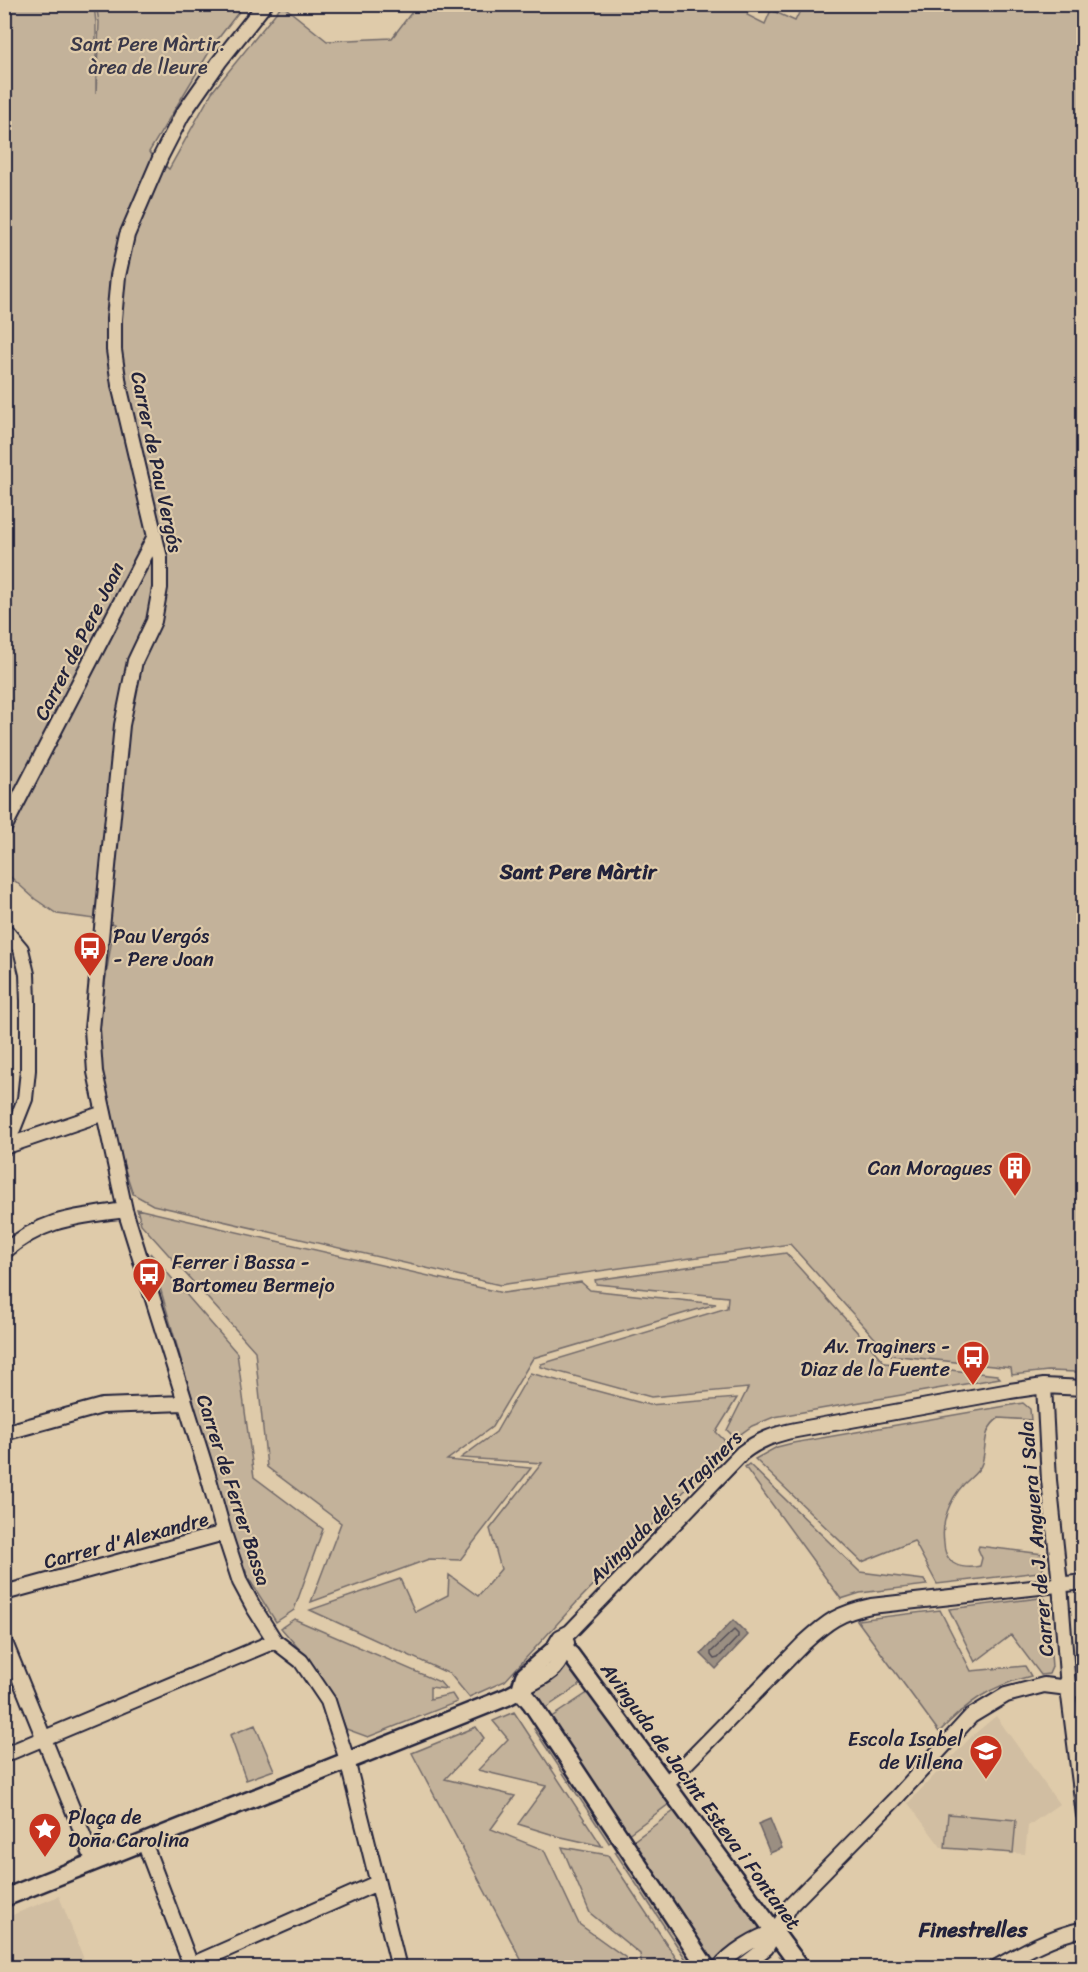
<svg xmlns="http://www.w3.org/2000/svg" width="1088" height="1972" font-family="Sriracha,sans-serif">
<style>
.built{fill:#d1bea2}
.green{fill:#c3b29a;stroke:#726a6a;stroke-width:1.5}
.water{fill:#9b8f82;stroke:#6b6366;stroke-width:1.5}
.lines{fill:none;stroke-linecap:round;stroke-linejoin:round}
.shore{stroke:#524e57;stroke-width:1.5}
.minor-casing{stroke:#22223b;stroke-width:18}
.tertiary-casing{stroke:#22223b;stroke-width:21}
.minor{stroke:#dfcbaa;stroke-width:14}
.tertiary{stroke:#dfcbaa;stroke-width:16}
.labels{text-anchor:middle;stroke-width:4.5;stroke-linejoin:round;paint-order:stroke}
.park-label{font-size:20px;fill:#3a3849;stroke:#dfcbaa}
.street-label{font-size:20px;fill:#22223b;stroke:#dfcbaa}
.poi-label{font-size:20px;fill:#22223b;stroke:#dfcbaa;text-anchor:start}
.neighbourhood-label{font-size:21px;font-weight:bold;fill:#22223b;stroke:#dfcbaa}
</style>
<rect width="100%" height="100%" fill="#dfcbaa"/>
<filter id="ink" filterUnits="userSpaceOnUse"><feTurbulence type="fractalNoise" baseFrequency=".0167" numOctaves="2"/><feDisplacementMap in="SourceGraphic" scale="12" xChannelSelector="R" yChannelSelector="G"/><feConvolveMatrix kernelMatrix="1 2 1 2 8 2 1 2 1" color-interpolation-filters="sRGB"/></filter>
<g filter="url(#ink)">
<path class="built" d="M996,1716L1059,1804L1028,1826L1025,1854L941,1847L908,1803L972,1736Z
M59,1896L87,1967H5V1918Z"/>
<path class="green" d="M418,4L751,5L747,15L765,24L771,10L795,21L803,5H1083L1084,1365L1077,1372L1048,1371L1012,1375L1011,1368L890,1355L790,1244L500,1285L153,1205L133,1194L106,1112L102,1082L99,1021L114,925L95,919L57,914L35,899L5,872V5H94L96,23V94L99,22L96,5H244L214,44L149,152L169,169L212,92L282,5L327,41L392,38Z
M137,1209L503,1293L581,1282L590,1290L716,1304L533,1358L492,1427L447,1460L531,1468L460,1560L429,1559L311,1602L341,1523L267,1467L255,1351L141,1224Z
M150,1253L237,1353L254,1477L323,1529L294,1610L276,1622L249,1579L233,1539Z
M786,1253L885,1363L997,1375L1000,1378L774,1417L752,1426L735,1438L727,1430L748,1388L651,1397L541,1367V1364L727,1308L728,1297L596,1284L595,1280Z
M530,1373L649,1405L737,1398L716,1432L729,1445L577,1602L505,1681L469,1697L450,1674L310,1610L400,1579L415,1612L448,1595L449,1575L478,1596L501,1569L490,1529L542,1463L461,1458L496,1432Z
M1023,1403L1030,1409L1031,1420L999,1418C982,1429 987,1446 982,1463C980,1471 970,1478 964,1484C949,1500 941,1522 944,1543C944,1551 947,1558 953,1563C960,1568 972,1568 980,1566L982,1558L978,1549L979,1546L1043,1554V1569L1039,1572L937,1584L914,1541L862,1562L755,1459L777,1447L793,1443Z
M749,1464L860,1572L924,1580L927,1585L860,1593L841,1599L745,1467Z
M1040,1598L1045,1599L1047,1604L1052,1667L1049,1674L1041,1675L1011,1635L975,1662L949,1609Z
M940,1610L971,1671L1025,1666L1031,1676C990,1686 968,1702 939,1732L857,1620Z
M294,1619L440,1682L446,1689L430,1687V1699L452,1694L457,1702L368,1737L346,1729L333,1695L313,1665L281,1628Z
M570,1665L586,1681L544,1709L535,1694L536,1687L562,1667Z
M592,1690L673,1801L627,1835L550,1718Z
M514,1712L602,1846L557,1836L518,1824L546,1786L478,1770L508,1739L493,1721Z
M255,1725L274,1770L246,1780L230,1735Z
M540,1725L615,1839L609,1843L534,1729Z
M476,1727L484,1738L445,1779L515,1796L491,1829L544,1850L579,1924L626,1958V1967H525L412,1753Z
M678,1808L760,1925L758,1931L718,1960L709,1959L632,1842Z
M948,1814L1016,1820L1013,1853L945,1848Z
M562,1847L608,1855L682,1967H642L640,1954L590,1913Z
M621,1848L699,1967H691L615,1852Z"/>
<path class="water" d="M733,1620L748,1635L716,1669L701,1654Z
M770,1819L782,1848L770,1853L758,1824Z"/>
<g class="lines">
<path class="shore" d="M734,1630L738,1634V1637L718,1658L714,1659L711,1655V1652Z"/>
<defs>
<path id="minor" d="M265,4L219,62L182,115L161,156L127,235L118,276L114,319V350L119,385L160,558V588L154,621L135,661L122,725L92,1029L95,1072L125,1210L207,1472L224,1533L240,1582L254,1608L275,1641L301,1661L328,1701L347,1760L399,1968
M4,828L155,536
M4,929L21,949L27,974L28,1001V1070L25,1099L6,1147
M4,1147L104,1113
M4,1252C43,1218 76,1217 125,1210
M1044,1386L1049,1480L1060,1584L1068,1688L1084,1815
M4,1433L102,1406L184,1403
M4,1593L224,1533
M4,1640L94,1862
M551,1652L560,1637L570,1632L742,1453C759,1440 775,1434 796,1430L1010,1391L1044,1386L1084,1388
M520,1690C547,1674 558,1675 567,1643
M4,1755L275,1641
M665,1785L804,1643C828,1621 839,1613 871,1606L1084,1582
M144,1842L192,1968
M191,1965L377,1883
M719,1968C730,1953 757,1936 775,1932
M740,1968L766,1948L791,1905L897,1797L971,1716L1006,1695L1044,1685L1084,1690
M995,1968C1023,1952 1051,1936 1084,1929"/>
<path id="tertiary" d="M520,1690L531,1703L707,1968
M4,1898L507,1697L520,1690L524,1676L551,1652L565,1650L571,1655L801,1968"/>
</defs>
<use href="#minor" class="minor-casing"/>
<use href="#tertiary" class="tertiary-casing"/>
<use href="#minor" class="minor"/>
<use href="#tertiary" class="tertiary"/>
</g>
</g>
<defs>
<symbol id="bus-pin" viewBox="-11 -11 22 30"><path d="M0 17L-7.5 6A9.5 9.5 0 1 1 7.5 6Z" fill="#c8321e" stroke="#dfcbaa"/><path d="M-5-6H5V4H4V6H2V4H-2V6H-4V4H-5ZM-3.5-4V0h7V-4ZM-3.5 1.2v1.5H-2V1.2ZM2 1.2v1.5H3.5V1.2Z" fill="#fff"/></symbol>
<symbol id="building-pin" viewBox="-11 -11 22 30"><path d="M0 17L-7.5 6A9.5 9.5 0 1 1 7.5 6Z" fill="#c8321e" stroke="#dfcbaa"/><path d="M-4-6H4V6H1V3H-1V6H-4ZM-2.5-4.3h1.7v1.8h-1.7ZM.8-4.3h1.7v1.8H.8ZM-2.5-1h1.7V.8h-1.7ZM.8-1h1.7V.8H.8Z" fill="#fff"/></symbol>
<symbol id="school-pin" viewBox="-11 -11 22 30"><path d="M0 17L-7.5 6A9.5 9.5 0 1 1 7.5 6Z" fill="#c8321e" stroke="#dfcbaa"/><path d="M0-5L7-2L0 1L-7-2ZM-4 1L0 2.5L4 1V4Q0 6-4 4Z" fill="#fff"/></symbol>
<symbol id="sight-pin" viewBox="-11 -11 22 30"><path d="M0 17L-7.5 6A9.5 9.5 0 1 1 7.5 6Z" fill="#c8321e" stroke="#dfcbaa"/><path d="M0-6L1.8-2.2L6-1.7L2.9 1.2L3.7 5.4L0 3.3L-3.7 5.4L-2.9 1.2L-6-1.7L-1.8-2.2Z" fill="#fff"/></symbol>
</defs>
<g fill-rule="evenodd">
<use href="#bus-pin" x="71" y="929" width="38" height="52"/>
<use href="#building-pin" x="996" y="1149" width="38" height="52"/>
<use href="#bus-pin" x="130" y="1255" width="38" height="52"/>
<use href="#bus-pin" x="954" y="1338" width="38" height="52"/>
<use href="#school-pin" x="967" y="1732" width="38" height="52"/>
<use href="#sight-pin" x="26" y="1810" width="38" height="52"/>
</g>
<g class="labels">
<g class="park-label">
<text x="148" y="51">Sant Pere Màrtir.<tspan x="148" dy="23">àrea de lleure</tspan></text>
</g>
<g class="street-label">
<text transform="translate(157 462) rotate(78)" y="7">Carrer de Pau Vergós</text>
<text transform="translate(79 641) rotate(-63)" y="7">Carrer de Pere Joan</text>
<text transform="translate(234 1490) rotate(72)" y="7">Carrer de Ferrer Bassa</text>
<text transform="translate(665 1507) rotate(-45)" y="7">Avinguda dels Traginers</text>
<text transform="translate(1036 1539) rotate(-95)" y="7">Carrer de J. Anguera i Sala</text>
<text transform="translate(126 1540) rotate(-15)" y="7">Carrer d'Alexandre</text>
<text transform="translate(701 1796) rotate(54)" y="7">Avinguda de Jacint Esteva i Fontanet</text>
</g>
<g class="poi-label">
<text x="113" y="943">Pau Vergós<tspan x="113" dy="23">- Pere Joan</tspan></text>
<text x="992" y="1175" text-anchor="end">Can Moragues</text>
<text x="172" y="1269">Ferrer i Bassa -<tspan x="172" dy="23">Bartomeu Bermejo</tspan></text>
<text x="950" y="1353" text-anchor="end">Av. Traginers -<tspan x="950" dy="23">Diaz de la Fuente</tspan></text>
<text x="963" y="1746" text-anchor="end">Escola Isabel<tspan x="963" dy="23">de Villena</tspan></text>
<text x="68" y="1824">Plaça de<tspan x="68" dy="23">Doña Carolina</tspan></text>
</g>
<g class="neighbourhood-label">
<text x="578" y="879">Sant Pere Màrtir</text>
<text x="973" y="1937">Finestrelles</text>
</g>
</g>
<rect width="1088" height="1972" fill="none" stroke="#dfcbaa" stroke-width="24"/>
<rect x="12" y="12" width="1064" height="1948" fill="none" stroke="#22223b" stroke-width="2" filter="url(#ink)"/>
</svg>
